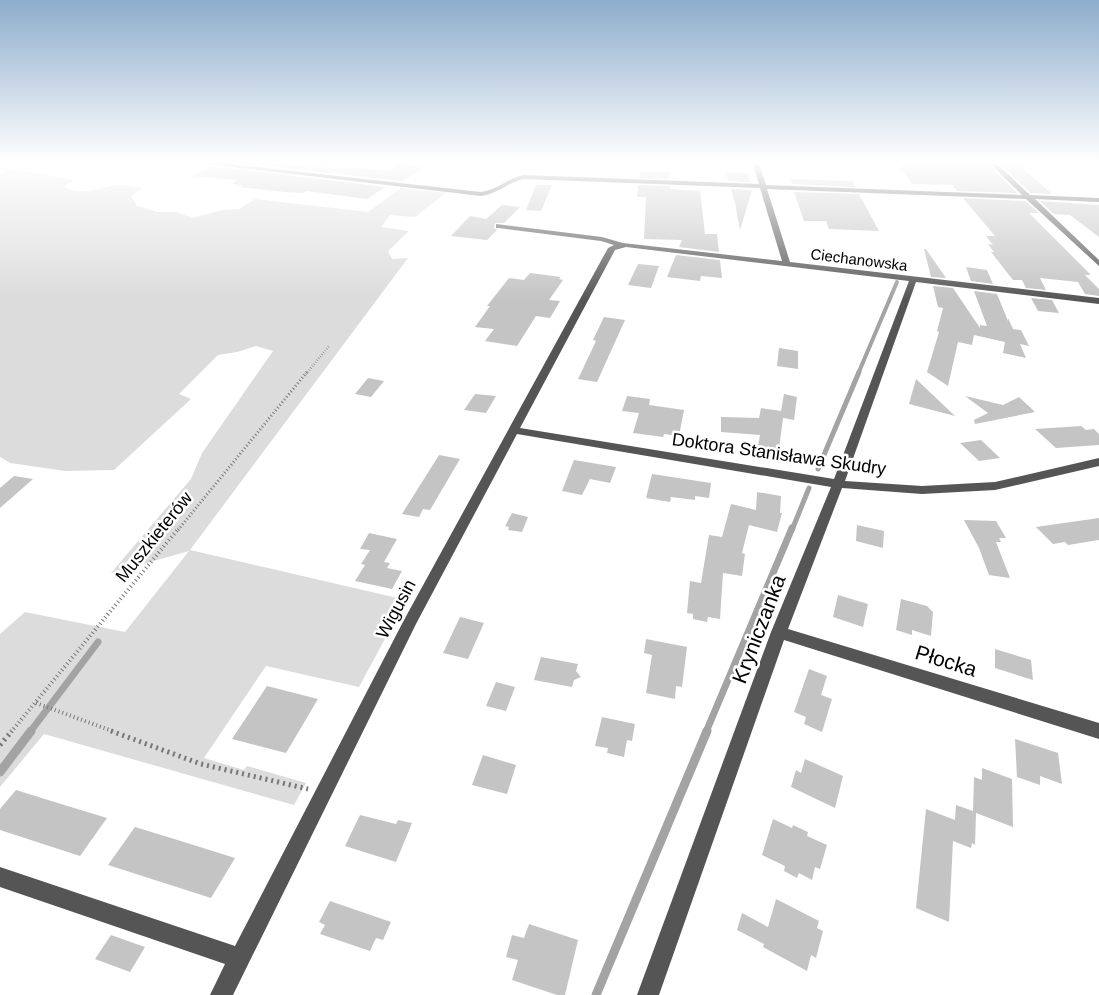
<svg xmlns="http://www.w3.org/2000/svg" width="1099" height="995" font-family="Arial,sans-serif">
<style>
.green{fill:#dcdcdc}
.lines{fill:none;stroke-linecap:round;stroke-linejoin:round}
.stream-far3{stroke:#a3a3a3;stroke-width:4}
.stream-far2{stroke:#a3a3a3;stroke-width:5}
.stream-far1{stroke:#a3a3a3;stroke-width:7}
.stream{stroke:#a3a3a3;stroke-width:9}
.building{fill:#c4c4c4}
.path-far3{stroke:#777;stroke-width:2.5;stroke-dasharray:0.5 2;stroke-linecap:butt}
.path-far2{stroke:#777;stroke-width:3;stroke-dasharray:1 2.5;stroke-linecap:butt}
.path-far1{stroke:#777;stroke-width:4;stroke-dasharray:1 3;stroke-linecap:butt}
.path{stroke:#777;stroke-width:5;stroke-dasharray:2 4;stroke-linecap:butt}
.minor{fill:#555;fill-rule:evenodd}
.labels{text-anchor:middle;stroke-width:5;stroke-linejoin:round;paint-order:stroke}
.far-street-label{font-size:15px;fill:#000;stroke:#fff}
.street-label{font-size:18px;fill:#000;stroke:#fff}
.near-street-label{font-size:21px;fill:#000;stroke:#fff}
</style>
<rect width="100%" height="100%" fill="#fff"/>
<path class="green" d="M13,169L75,180L64,186C79,198 102,186 119,185C126,185 135,187 143,188L131,196L137,206L157,212H177L192,218L222,210L239,209L255,199L368,212L401,188L446,193L415,217L390,215L381,227L409,231L388,251L392,259L408,258L190,550L406,600L359,687L266,666L204,758L244,770L247,766L306,783L294,805L44,734L0,787V634L25,612L125,632L189,551L111,573L191,479L202,453L273,351L256,346L237,352L218,355L179,394L191,399L114,470L65,471L10,463L0,457V174Z"/>
<g class="lines">
<path class="stream-far3" d="M858,374L897,282"/>
<path class="stream-far2" d="M818,469L859,372
M792,530L809,488"/>
<path class="stream-far1" d="M30,732L98,642
M706,732L792,528"/>
<path class="stream" d="M0,772L31,731
M596,995L707,731"/>
</g>
<path class="building" d="M223,161H293L288,164L344,169L349,167L390,171L401,163L425,166L403,181Z
M896,161H985L1017,193L957,191L953,185L912,184Z
M997,161L1015,162L1052,194L1031,193Z
M212,166L385,187L367,199L306,191L303,193L285,192L240,187L243,185L232,184L238,180L192,176Z
M640,172H669V179L639,178Z
M726,172L748,173L750,182L728,181Z
M790,179L852,181L855,187L792,184Z
M536,185H552L541,211L526,210Z
M638,185L670,186V189L700,191L705,234H717L719,252L679,247L682,240L644,239L646,197H637Z
M731,189L752,190L740,230L735,203Z
M794,192L859,194L879,231L829,229L826,221H804Z
M963,198L1025,201L1039,213H1029L1091,275H1085L1099,289V296L1085,294L1078,282L1040,278L1046,290L1026,288L1022,280H1013L991,252H994L988,244L993,245L986,236H995Z
M1040,201L1099,205V237L1070,215L1054,214Z
M502,205L520,207L504,223H495L494,228L497,230L487,240L451,236L470,216L486,219Z
M924,249H926L946,278L931,277Z
M676,255L720,260L722,278L701,276L700,281L667,277Z
M638,264L659,266L651,288L628,285Z
M966,267L987,270L993,284L971,281Z
M530,273L561,277L559,279L563,280L549,300L560,301L550,318L536,316L517,346L485,341L494,329L475,327L490,306H487L509,278L524,280Z
M933,286L953,288L980,328V325L987,326L974,291L997,294L1008,321V318L1013,329L1021,330L1029,346L1020,344L1026,358L1003,353L1005,342L974,335L972,345L958,342L948,386L927,372L939,332L937,331L943,308L938,307Z
M1031,298L1052,300L1059,313L1038,311Z
M604,317L625,320L597,382L578,379L596,341L593,340Z
M779,348L798,351V369L777,366Z
M368,378L384,381L371,397L355,394Z
M916,379L955,416L909,404Z
M475,394L496,396L486,413L464,410Z
M784,394L797,397L794,420L783,418L778,456L757,452L760,435L721,432V417L759,418L761,408L781,411Z
M627,396L650,399L649,405L684,410L679,436L664,434L663,437L633,433L639,413L622,411Z
M965,396L1003,405L1019,397L1035,412L975,424L974,420L988,413Z
M1081,426L1086,430L1094,429L1099,434V445L1056,448L1035,429Z
M981,440L1000,458L979,461L960,443Z
M439,455L460,459L430,510L423,509L419,517L402,514Z
M574,460L616,467L610,483L590,479L582,495L562,491Z
M652,474L711,483L709,498L695,496V500L671,497L670,502L646,498Z
M14,476L33,479L0,508V488Z
M757,492L781,496L780,513H782L777,532L749,525L742,553L745,554L742,576L723,573L720,619L708,617L707,622L693,619V614L687,613L690,581L701,583L709,535L722,537L731,504L756,510Z
M512,513L528,517L522,532L508,530L509,527L505,526Z
M1099,518V540L1068,545L1065,542L1053,544L1036,527Z
M964,520L996,521L1006,538H999L1001,542H996L1010,578L989,575L979,548Z
M857,525L884,531L883,548L856,541Z
M369,533L397,539L384,562L390,563L387,568L402,571L392,589L355,581L365,565L361,564L370,550L360,549Z
M838,595L868,604L863,627L833,617Z
M901,599L927,606L933,612L931,636L912,630V635L896,630Z
M460,617L484,623L468,659L443,653Z
M646,639L687,647L682,687L676,686L675,699L646,693L652,655L644,653Z
M995,649L1031,660L1033,680L995,668Z
M541,657L578,664L576,671L581,677L574,680L572,687L534,680Z
M809,669L827,676L821,695L832,699L822,732L804,724L806,717L794,712Z
M496,682L515,687L506,711L486,706Z
M267,686L318,699L286,753L232,739Z
M602,717L635,724L632,741L627,740L624,757L607,753L608,748L595,746Z
M1015,739L1058,753L1062,784L1040,776V785L1017,777Z
M483,755L516,765L507,794L472,785Z
M805,759L843,776L835,808L791,787L796,770L801,773Z
M982,768L1012,779L1013,827L976,813L975,845L972,843L971,848L953,841L949,922L916,908L926,809L955,820L956,805L973,811L974,777L982,780Z
M16,790L61,804L107,818L80,856L0,830V809Z
M360,815L396,824L398,820L412,823L396,862L345,846Z
M773,819L792,828L793,825L808,832L807,836L827,845L820,869L815,867L812,880L799,873L797,878L784,871L785,866L762,855Z
M135,827L184,842L235,858L211,898L108,865Z
M776,899L819,921L817,928L823,931L816,958L811,955L807,971L763,947L764,944L737,930L742,913L768,927Z
M330,901L391,922L383,940L376,938L370,951L320,934L325,925L319,922Z
M529,924L578,940L565,995H557L512,980L518,960L506,957L512,935L524,938Z
M111,935L145,947L130,972L95,959Z"/>
<g class="lines">
<path class="path-far3" d="M306,374L329,346"/>
<path class="path-far2" d="M178,530L307,372"/>
<path class="path-far1" d="M36,703L115,732
M11,732L179,528"/>
<path class="path" d="M111,731L201,764L308,789
M0,745L12,731"/>
<path class="minor" d="M181,161H202L481,192C497,190 508,178 524,175L759,184L752,161H758L766,185L1022,195L987,161H994L1030,195L1099,198V202L1035,199L1099,260V266L1026,199L767,189L790,262L1099,298V304L916,282L845,481L922,486L995,482L1099,458V466L995,490L922,494L842,488L788,629L1099,723V739L784,640L659,995H637L771,632L831,487L517,434L416,624L233,995H210L225,964L0,887V867L235,946L404,620L608,248L614,245L601,241L499,228H496V224L602,237L623,243L782,261L760,188L524,179C508,182 497,194 481,196ZM626,247L909,281L834,479L520,428L615,250Z"/>
</g>
<linearGradient id="sky" x2="0" y2="1"><stop stop-color="#8cadcc"/><stop offset="0.54" stop-color="#fff"/><stop offset="1" stop-color="#fff" stop-opacity="0"/></linearGradient>
<rect width="1099" height="300" fill="url(#sky)"/>
<g class="labels">
<g class="far-street-label">
<text transform="translate(859 260) rotate(7)" y="5">Ciechanowska</text>
</g>
<g class="street-label">
<text transform="translate(779 454) rotate(8)" y="6">Doktora Stanisława Skudry</text>
<text transform="translate(154 537) rotate(-51)" y="6">Muszkieterów</text>
<text transform="translate(396 609) rotate(-62)" y="6">Wigusin</text>
</g>
<g class="near-street-label">
<text transform="translate(759 629) rotate(-69)" y="7">Kryniczanka</text>
<text transform="translate(946 661) rotate(17)" y="7">Płocka</text>
</g>
</g>
</svg>
